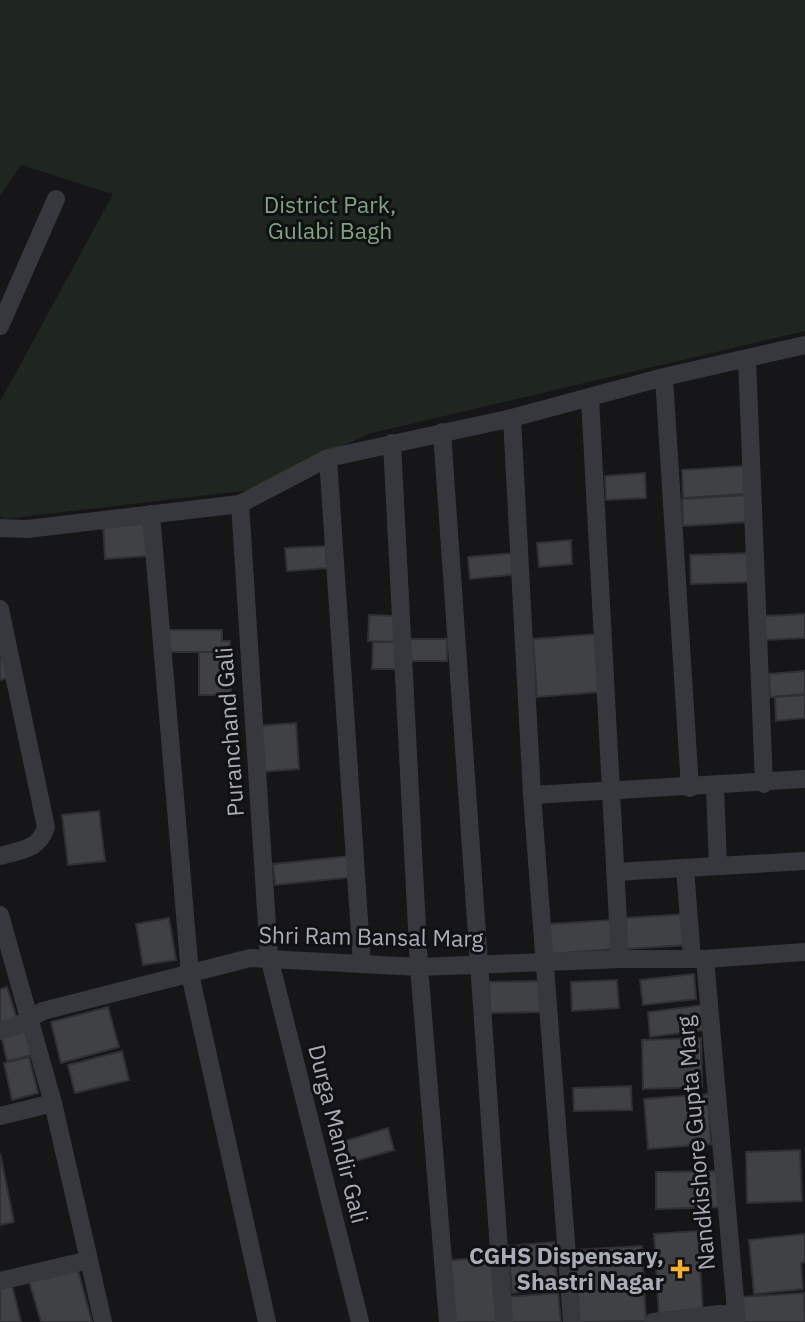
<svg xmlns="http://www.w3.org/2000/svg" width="805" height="1322" font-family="'IBM Plex Sans',sans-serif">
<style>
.green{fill:#1e261f}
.building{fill:#404145;stroke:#303034;stroke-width:2}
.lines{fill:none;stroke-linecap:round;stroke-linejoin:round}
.street{stroke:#37383d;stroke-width:18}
.poi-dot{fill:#f2b134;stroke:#111113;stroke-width:2.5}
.labels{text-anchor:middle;stroke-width:6;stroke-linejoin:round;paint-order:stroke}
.park-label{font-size:23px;fill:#7fa381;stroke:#111113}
.street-label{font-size:23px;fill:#a8adb8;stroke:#111113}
.poi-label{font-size:23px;font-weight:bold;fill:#a8adb8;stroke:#111113;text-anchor:end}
</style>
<rect width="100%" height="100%" fill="#161618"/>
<path class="green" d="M0,0H805V331L368,434L251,490L4,519L0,516V402L113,194L21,165L0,196Z"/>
<path class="building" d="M744,466L746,494L683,498L682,470Z
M645,473L646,498L606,500L605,476Z
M746,495L747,522L683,526L682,499Z
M147,520L148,556L105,559L103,522Z
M571,540L572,564L539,567L537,543Z
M326,546L327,568L287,571L285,548Z
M517,553L519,574L470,579L468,557Z
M752,553L753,582L691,584L690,555Z
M805,614V638L765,640L764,616Z
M369,615L397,616V642L368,641Z
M166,630H222V641H230V652H166Z
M596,634L600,692L537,697L533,639Z
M405,639H447V661H405Z
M0,640L11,677L0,680Z
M373,642H400L399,669H372Z
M199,652H231V695H199Z
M805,671V694L770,697L769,674Z
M805,695V718L776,721L775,697Z
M296,723L299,769L260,772L257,726Z
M99,811L105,861L68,865L62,815Z
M350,856L353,877L275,885L273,864Z
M686,914L688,945L626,949L624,918Z
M169,918L176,960L143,965L136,924Z
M612,920L613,949L551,954L549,924Z
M694,974L696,999L643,1005L640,980Z
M617,980L619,1008L572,1011L571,982Z
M539,981L540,1012L490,1013L489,982Z
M7,987L17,1019L0,1025V989Z
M703,1005L706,1030L650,1037L648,1012Z
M108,1007L119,1047L61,1063L51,1022Z
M28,1029L34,1055L7,1061L1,1035Z
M701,1038L702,1087L643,1089L642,1040Z
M122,1051L129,1080L75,1093L68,1065Z
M29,1057L38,1093L12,1100L4,1063Z
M631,1086L632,1110L574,1111L573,1088Z
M708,1094L711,1144L648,1149L644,1099Z
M388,1128L394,1150L352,1162L345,1141Z
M800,1150L802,1201L747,1203L746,1152Z
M0,1153L14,1222L0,1225Z
M721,1171L722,1207L656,1209V1172Z
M698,1231L703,1314L659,1317L654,1234Z
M805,1234V1262L801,1263L803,1289L754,1294L749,1240Z
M554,1242L558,1289L512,1293L508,1246Z
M642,1246L646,1321L578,1322L574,1250Z
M492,1256L499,1322H454L447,1261Z
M77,1267L92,1322H41L29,1281Z
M12,1285L21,1322H0V1288Z
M558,1293L561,1322H506L504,1297Z
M804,1293L805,1322H743L741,1297Z"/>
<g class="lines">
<path class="street" d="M0,326L56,199
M747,359L764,784
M664,377L690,788
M590,398L620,959
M512,418L532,795
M442,432L504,1322
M392,443L419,967L448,1322
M328,458L362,964
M240,504L269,957L360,1322
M151,514L190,974L267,1322
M0,528L27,529L240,504L328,458L512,418L664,377L805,345
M0,609L46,827C39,850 21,850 0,856
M715,786L718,866
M685,868L692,959
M615,872L805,861
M0,915L53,1103L89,1260L0,1281
M705,959L737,1322
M0,1031L17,1026L43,1011L250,958L419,967L620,959H705L805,952
M0,1116L53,1103
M89,1260L103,1322
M572,1322L532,795L805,779
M653,1322L736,1312"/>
</g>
<path class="poi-dot" d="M676.5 1258.5h7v7h7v7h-7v7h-7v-7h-7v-7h7z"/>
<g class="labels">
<g class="park-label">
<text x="330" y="213">District Park,<tspan x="330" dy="26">Gulabi Bagh</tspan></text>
</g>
<g class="street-label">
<text transform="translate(230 732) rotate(-94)" y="8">Puranchand Gali</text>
<text transform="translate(371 937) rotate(1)" y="8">Shri Ram Bansal Marg</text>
<text transform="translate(338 1134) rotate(76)" y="8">Durga Mandir Gali</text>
<text transform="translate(696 1143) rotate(-95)" y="8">Nandkishore Gupta Marg</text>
</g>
<g class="poi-label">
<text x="664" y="1264">CGHS Dispensary,<tspan x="664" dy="26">Shastri Nagar</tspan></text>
</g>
</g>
</svg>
